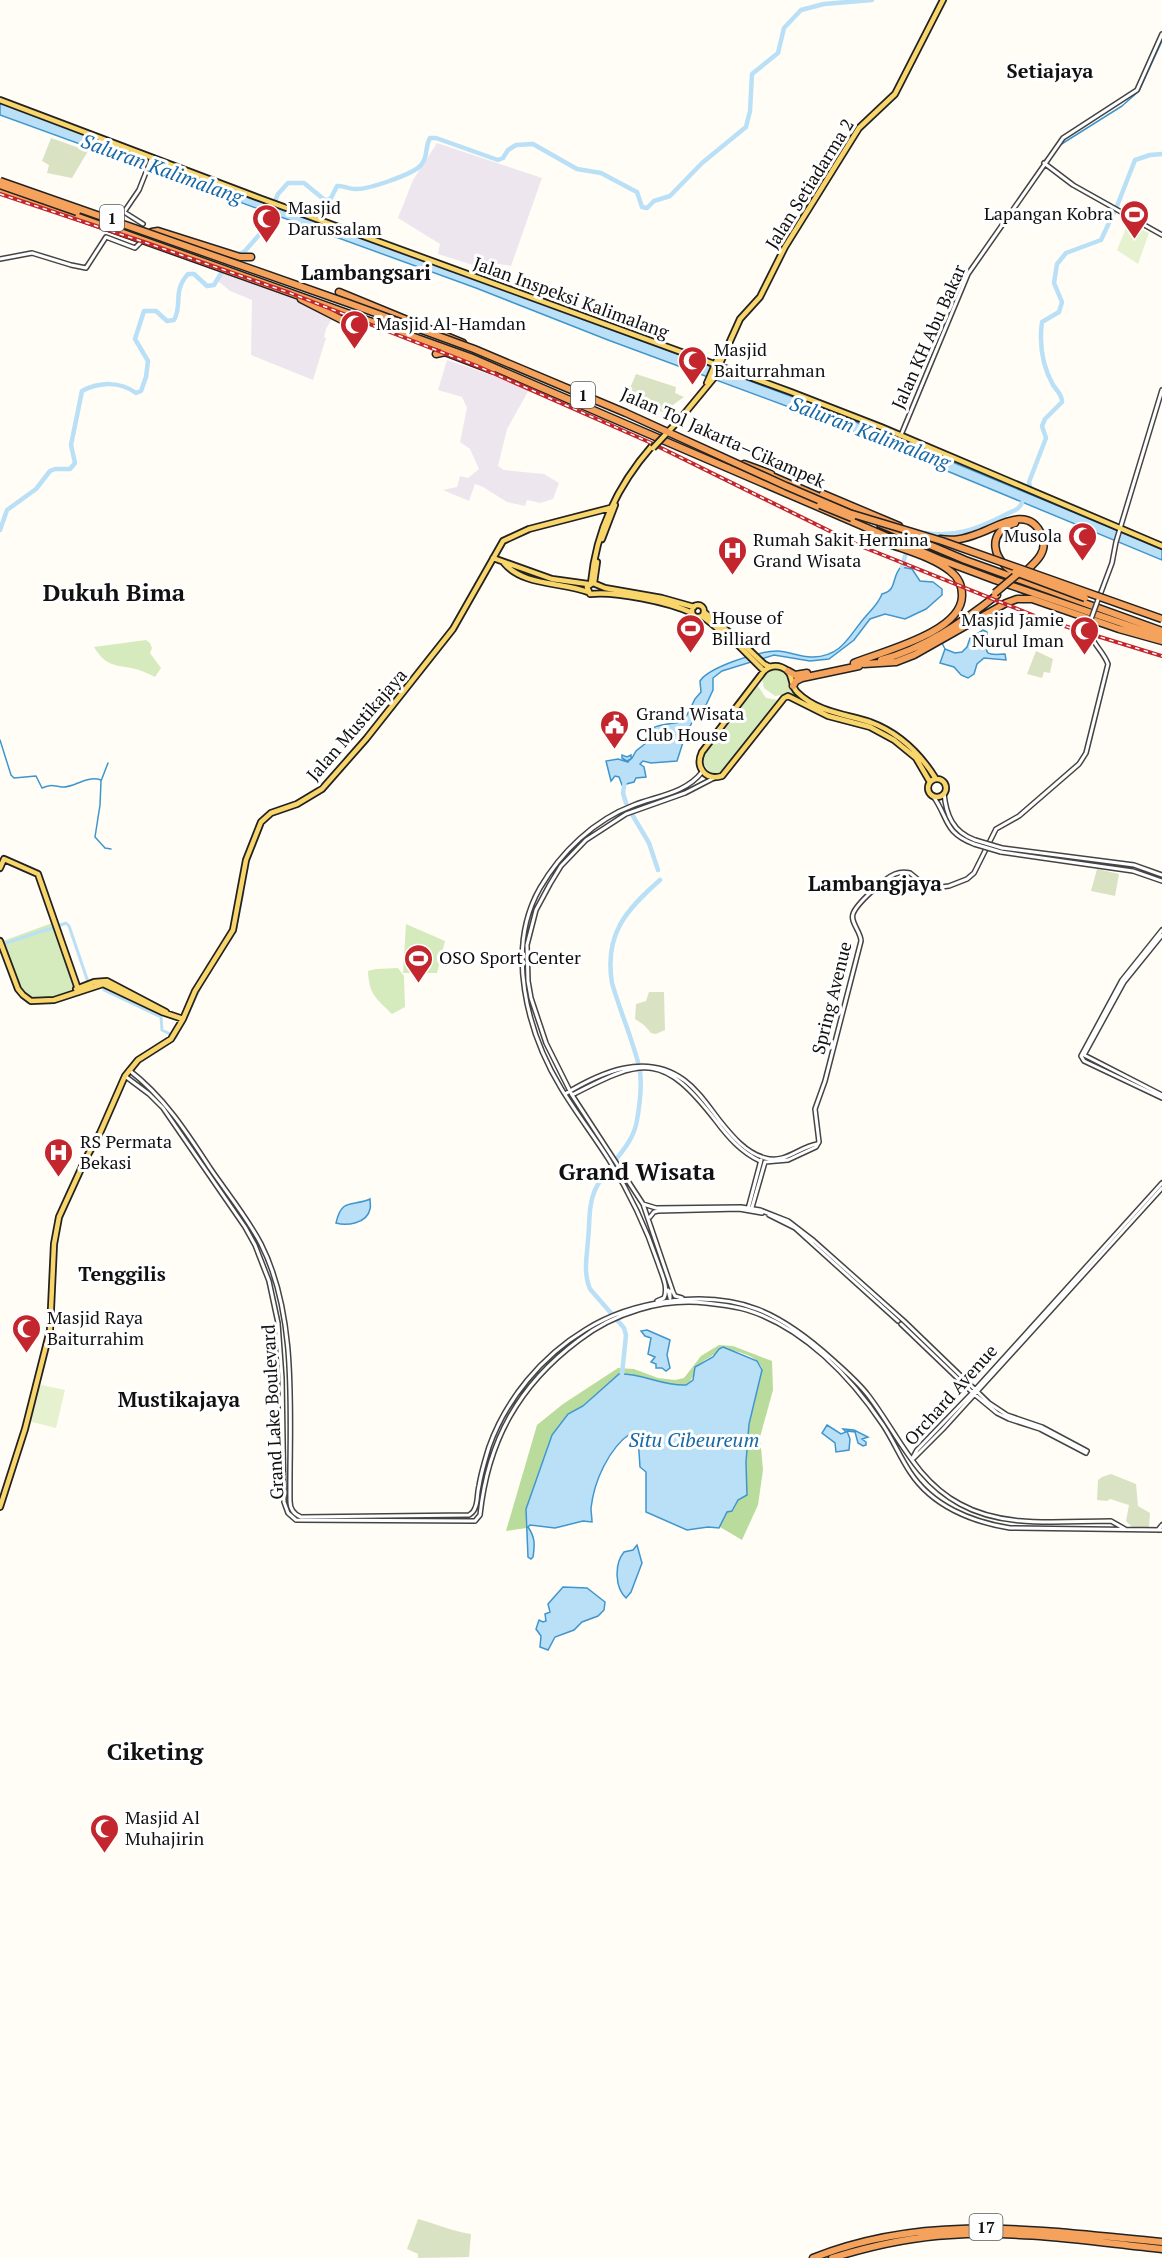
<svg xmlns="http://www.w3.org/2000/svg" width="1162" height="2258" font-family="'PT Serif',serif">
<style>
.industrial{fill:#eee6ef}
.green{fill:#d5ebbd}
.forest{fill:#b9dc9c}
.cemetery{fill:#d9e3c4}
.pitch{fill:#e6f2cf}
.water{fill:#b9e0f7;stroke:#3f96cf;stroke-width:1.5}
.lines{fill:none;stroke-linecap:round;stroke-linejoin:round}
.stream{stroke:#3f96cf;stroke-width:1.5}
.canal{stroke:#b9e0f7;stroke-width:3}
.river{stroke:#b9e0f7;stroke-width:4.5}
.minor-casing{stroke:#444;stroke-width:6}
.major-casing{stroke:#222;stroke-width:8}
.highway-casing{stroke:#222;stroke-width:9}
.minor{stroke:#fff;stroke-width:3}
.major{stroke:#f9d66b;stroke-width:4.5}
.highway{stroke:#f5a25d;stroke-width:6}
.rail-casing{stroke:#c4262e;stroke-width:4}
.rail{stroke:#fff;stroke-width:1.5;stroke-dasharray:4.5;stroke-linecap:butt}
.minor-bridge-casing{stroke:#444;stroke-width:6;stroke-linecap:butt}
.major-bridge-casing{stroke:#222;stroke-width:8;stroke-linecap:butt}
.highway-bridge-casing{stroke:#222;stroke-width:9;stroke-linecap:butt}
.minor-bridge{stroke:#fff;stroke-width:3}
.major-bridge{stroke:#f9d66b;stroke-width:4.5}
.highway-bridge{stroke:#f5a25d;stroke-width:6}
.labels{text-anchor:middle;stroke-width:6;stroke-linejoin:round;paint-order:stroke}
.shield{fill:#fff;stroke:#585858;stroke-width:1.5}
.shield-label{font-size:16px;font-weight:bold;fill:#111}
.street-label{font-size:18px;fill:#111;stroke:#fff}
.poi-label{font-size:18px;fill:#111;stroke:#fff;text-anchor:start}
.neighbourhood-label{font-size:20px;font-weight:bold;fill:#111;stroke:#fff}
.water-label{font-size:20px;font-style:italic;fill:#1768a6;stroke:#fff}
.quarter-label{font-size:21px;font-weight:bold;fill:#111;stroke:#fff}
.district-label{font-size:24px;font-weight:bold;fill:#111;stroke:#fff}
</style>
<rect width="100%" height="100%" fill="#fffdf5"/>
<path class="industrial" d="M437,143L542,178L511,266L479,261L476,266L438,254L440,244L398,218L413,180Z
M222,271L283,292L331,315L333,317L326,329L324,337L326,338L313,380L251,355L252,300L230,291L218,281Z
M447,360L530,388L507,429L498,466L504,470L544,474L559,483L553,499L540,503L527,500L525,506L507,502L483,487L475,484L469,501L443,490L457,487L460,476L468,478L479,469L470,449L460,442L467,408L462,397L438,390Z"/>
<path class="green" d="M146,640L150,643L152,648L150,653L161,668L155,677C149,674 143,671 136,669C115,664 107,668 94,647Z
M779,669L786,674L790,688L794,696L787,694L775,696L764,688L762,679L770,670Z
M757,685L766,698L778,700L726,770L718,774L709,772L703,763L704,756Z
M52,923L74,984C70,1001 43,1000 30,998L18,986L3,941Z
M406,924L445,941L437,973H403Z
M398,968L404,976L405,1007L392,1014C376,998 369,995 368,971L376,969Z"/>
<path class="forest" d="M719,1345L733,1346L772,1361L773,1390L760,1437L763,1470L758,1505L742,1540L720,1527L727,1512L733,1511L738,1500L747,1495L746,1462L749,1424L762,1368C756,1354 733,1350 719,1349C713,1358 705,1358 700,1364C694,1372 694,1379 686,1385C662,1386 642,1373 619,1374L583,1406L568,1414L552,1435L526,1509V1528L506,1531L537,1425L563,1404L618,1368L634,1369L658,1378L675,1380L684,1378L701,1356Z"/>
<path class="cemetery" d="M51,138L88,151L72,178L47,173L49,165L42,161Z
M636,374L676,387L675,393L684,397L663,412L625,400Z
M1036,651L1053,659L1050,673L1044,672L1042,678L1027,674Z
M1097,869L1119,874L1115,896L1091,891Z
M649,992H664L665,1030L656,1034L651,1033L644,1025L635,1019L636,1004L646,1001Z
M1111,1474L1136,1484L1138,1506L1150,1513L1149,1527H1132L1126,1521L1129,1505L1110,1499L1107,1501L1097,1500L1098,1480L1102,1477Z
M418,2219C437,2224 451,2231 471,2234L469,2257L418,2258V2254L407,2249Z"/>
<path class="pitch" d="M1128,223L1149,233L1138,264L1117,250Z
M37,1384L65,1390L56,1428L28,1421Z"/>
<path class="water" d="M0,103L815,405L1162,549V560L824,420L608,340L476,288L0,115Z
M901,567L912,569L920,581L933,582L942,589V595L926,609L905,619L885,614L870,619L854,640L829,659L810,661L774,655L722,671L713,678V690L706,705L699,709L685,736L677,761L651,763L643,761L640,764L644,767L646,777L636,778L634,782L622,785L619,777L615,776L611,781L606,761L618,759L628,762L630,759L627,761L622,758V755L627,757L631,755V759L632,758L636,751L646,743C644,721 670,726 684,721L695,699L701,692L700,681C709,667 759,651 777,651C789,651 801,658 813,657C843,656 849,635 866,616C873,608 878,604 882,594C898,590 891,577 901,567Z
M983,630L987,632C987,653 981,656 1005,654L1006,660L984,658L977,664L974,674L968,678L961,675L954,667L940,663L945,649L955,653L962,652L967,647L970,638Z
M370,1199C370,1203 371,1206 370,1209C367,1224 346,1226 336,1223C342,1197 352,1207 370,1199Z
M647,1330L670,1340L667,1355L670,1368L666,1371L662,1368H656V1364L651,1362L655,1357L648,1354L651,1338L645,1336L641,1331Z
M723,1347L757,1361L762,1370L749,1424L746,1462L747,1495L738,1500L732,1511L727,1512L719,1528L708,1527L687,1530L646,1512V1472L640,1467L638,1437L631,1433C609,1448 594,1481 591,1508C591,1513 592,1517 592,1522L583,1521L555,1528L530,1525L528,1527C535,1537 535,1544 533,1557L531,1559L528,1557L526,1509L552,1435L568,1414L583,1406L619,1374C642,1373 662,1386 686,1385L693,1380L695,1367L713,1357L719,1349Z
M827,1425L841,1434L846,1432L843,1429L854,1430L868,1437L862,1439L866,1442V1445L863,1446L858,1443L855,1432L847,1431L850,1439L849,1450L836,1452L835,1443L822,1433Z
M637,1545L642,1563L631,1592L626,1598C615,1588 614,1564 624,1552L633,1550Z
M563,1587L587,1588L605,1602L604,1610L598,1616L582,1622L574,1630L555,1637L548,1650L540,1647L541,1636L536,1629L539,1620L543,1622L546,1621L545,1614L550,1612L548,1604Z"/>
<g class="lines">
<path class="stream" d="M1060,145L1122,106L1139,91L1162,41
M1048,163L1052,156
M942,643L945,649
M0,740L11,775L14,778L36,776L42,788C50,784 54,786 62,787C74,788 86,775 101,780
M108,763L101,781L100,805L95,837L105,848L111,849"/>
<path class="canal" d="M47,930L66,923L69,926L88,982
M0,945L48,929
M222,951L235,932L243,892
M104,990L161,1017L162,1030L176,1037L180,1027
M189,1011L204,979"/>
<path class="river" d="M1117,206L1135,160L1150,155L1162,154
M1030,487L1029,482L1046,438L1042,426L1045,419L1062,402C1062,394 1057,391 1053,385C1042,365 1039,344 1042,322L1059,312L1062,302L1054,283L1057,264L1066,253L1101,240L1115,210
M0,530L7,510L36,489L50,471L55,469H70L75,463L71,445L82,391C99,382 120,381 136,393L141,391L146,377L148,361L135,339L144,311H156L167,321L174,320C183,304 172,292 188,274H194L207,286L214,285L229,260L245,251L259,235L267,221L278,194L288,183H304L326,201L331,198L337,186C343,185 348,189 355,189C367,190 414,174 421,165C428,158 425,146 430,138H436L498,160L503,158L508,150L516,145L533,144L577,169L601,173L631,189L637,192L642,207L647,208L654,201L670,196L702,163L746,127L750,111L752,74L778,53L784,28L801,10L824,4L872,0
M925,533C954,538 977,529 1003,516C1011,511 1017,512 1022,503
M902,567L905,556
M625,780L623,793L626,803
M633,816L649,843L658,870
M622,1374L626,1335L624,1328L590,1289C583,1272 587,1257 588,1240C590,1223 588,1206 595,1190C606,1165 633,1148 637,1120C640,1103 643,1083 639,1066C632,1038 620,1011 612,983C604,934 626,910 660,880"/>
<defs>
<path id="minor" d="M1044,163L1073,185L1162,235
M143,224L124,212L139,190L152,157
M0,259L32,253L71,265L86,268L106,237L135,248L140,243
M901,435L968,274L1063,138L1137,90L1162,34
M1100,595L1112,563L1116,542L1162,390
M944,793C946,815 953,832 975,840
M933,796C949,818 943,832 974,844
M1002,848L1134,865L1162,875
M1001,852L1133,871L1162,881
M1162,930L1122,980L1081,1056L1084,1061L1162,1098
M1162,935L1124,982L1084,1055L1162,1095
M129,1070C164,1097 186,1131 210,1168C227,1193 247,1217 261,1244C299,1319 289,1419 290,1501C290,1509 293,1514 301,1517L469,1515C472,1513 474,1512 475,1508C478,1502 477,1493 479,1486C481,1473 485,1460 489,1447C506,1399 542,1356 585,1330C612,1313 639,1305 670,1301C740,1292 781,1313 833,1360C845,1371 858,1382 868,1395C898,1434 915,1480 960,1504C1005,1529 1061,1521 1111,1521L1125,1529
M125,1076L149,1094L163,1108L245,1227L255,1245L269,1281L278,1323L282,1378L284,1502L288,1513L296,1520L475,1521L480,1515C488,1440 519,1385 579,1340C614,1313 662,1298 706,1303C720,1305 734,1306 747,1310C803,1327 851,1377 883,1425C893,1440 900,1457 910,1472C932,1506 972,1522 1010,1528L1162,1530
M565,1094C601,1072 646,1052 684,1080C699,1091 709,1107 720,1121C732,1136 746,1153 765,1158C785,1164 799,1147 817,1144
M572,1095C645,1057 663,1053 716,1121C728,1137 741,1152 760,1161
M643,1204L656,1208L741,1207L760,1210L788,1221L814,1241L904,1321L989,1403L1007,1415L1042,1427L1087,1451
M748,1209L761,1160
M751,1211L765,1162L788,1160L816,1147L819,1142L815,1109L825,1081L861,941C861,932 850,922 853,914C856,904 885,878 895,874C900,872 905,872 910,873L926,886L933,888L949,886L967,879L974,873L996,829L1019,816L1079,764L1086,753L1108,664C1102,648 1087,641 1090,622
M769,1215L795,1228L898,1321
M650,1217L654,1212L658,1211L739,1209L762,1213
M668,1290L670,1298V1291
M682,1298L675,1296L673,1292L643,1204L572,1095L546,1043L531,998L528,981L527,945L536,910L550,884L561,866L586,840L626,814L685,793L714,778
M657,1301L664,1298C669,1287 661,1273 658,1263C646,1227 629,1192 609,1160C594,1136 576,1113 561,1088C527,1032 505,949 540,888C561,852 594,820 634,805C657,796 686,793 702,772
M901,1324L974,1394L997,1413L1009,1419L1040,1429L1086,1453
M914,1458L943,1429L1162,1188
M912,1459L917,1450L973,1392L1162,1183
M1158,1530L1162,1525"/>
<path id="major" d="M0,100L259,198L791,392L881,427L1162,546
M707,383L717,360L724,356
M680,419L713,379L740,319L760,297L785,247L859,128L895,94L943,0
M602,539L615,505
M493,558L552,579L588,584
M504,563C523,586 562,582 588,592
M591,583C596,530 617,486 652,446
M594,583L597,562
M692 611a6 6 0 1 1 12 0a6 6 0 1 1-12 0Z
M704,612L739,640L764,664L770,667
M692,613C669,602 615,591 590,594L587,587L593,583L605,588L662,598L694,607
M702,616L737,644L764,671
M928 788a9 9 0 1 1 18 0a9 9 0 1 1-18 0Z
M930,782L916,758L894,740L870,727L828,716L788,696L784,698L722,776C705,781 695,767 702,752L764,671C772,664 780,665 788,671C793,678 791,686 797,692C817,712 845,714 870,722C900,733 920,753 936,779
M0,868L4,859L38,874L79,992
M0,941L18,989L23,995L31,1001L54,1000L103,984L162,1012L183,1019
M76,989L94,982L107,981L166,1012
M0,1507L25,1429L50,1330L54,1244L59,1217L85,1160L100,1133L125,1076L138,1060L171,1039L183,1019L195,991L233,930L246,860L261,822L271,813L297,804L322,789L366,739L453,629L503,541L529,529L614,507"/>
<path id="highway" d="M0,189L470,357L939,559L995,580L1162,637
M152,232L158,231L240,257H251
M339,292L463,343
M301,299L348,323
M436,354L445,352L492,370
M744,464L771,474
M767,474L827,500
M823,494L899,526
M1015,523C985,531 992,563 1018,574
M880,524L965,560L1162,631
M940,539C954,541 964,539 977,534C996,528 1029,503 1042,536C1048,551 1037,561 1026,571
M881,660C925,648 961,623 997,595
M854,663C883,651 963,632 962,595C962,585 958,577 950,571C931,556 904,550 882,541L873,534
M864,664L896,662L914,655L1006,603L1017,599H1032L1119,629L1162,641
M788,671L795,675L807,673
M793,686L796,681L802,678L859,666
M813,2258C928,2212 1043,2231 1162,2242
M832,2258C871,2246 910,2237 950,2235C1020,2230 1092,2242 1162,2249"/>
</defs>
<use href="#minor" class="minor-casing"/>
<use href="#major" class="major-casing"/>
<use href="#highway" class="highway-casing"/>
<use href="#minor" class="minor"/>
<use href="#major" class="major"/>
<use href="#highway" class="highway"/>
<defs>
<path id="rail" d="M0,194L144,242L290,293L477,366L649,442L858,545L1045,620L1162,656"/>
</defs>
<use href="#rail" class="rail-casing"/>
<use href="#rail" class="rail"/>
<defs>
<path id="minor-bridge" d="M1090,622L1099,597
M975,840L1002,848
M974,844L1001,852"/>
<path id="major-bridge" d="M653,448L680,419"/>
<path id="highway-bridge" d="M0,181L348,303L474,349L626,413L786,486L849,513L942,541L1162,619
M0,185L77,212
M820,505L852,518
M1015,572L1085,598
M995,593L1020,572"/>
</defs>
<use href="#minor-bridge" class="minor-bridge-casing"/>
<use href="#major-bridge" class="major-bridge-casing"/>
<use href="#highway-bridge" class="highway-bridge-casing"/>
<use href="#minor-bridge" class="minor-bridge"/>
<use href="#major-bridge" class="major-bridge"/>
<use href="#highway-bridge" class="highway-bridge"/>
</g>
<defs>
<symbol id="stadium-pin" viewBox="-11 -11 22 30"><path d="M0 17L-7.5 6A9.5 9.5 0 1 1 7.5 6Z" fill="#c4262e" stroke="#fff"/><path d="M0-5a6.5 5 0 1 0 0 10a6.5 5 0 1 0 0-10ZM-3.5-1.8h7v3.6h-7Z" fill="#fff"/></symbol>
<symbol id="mosque-pin" viewBox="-11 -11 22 30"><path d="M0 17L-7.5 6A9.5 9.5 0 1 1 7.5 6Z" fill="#c4262e" stroke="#fff"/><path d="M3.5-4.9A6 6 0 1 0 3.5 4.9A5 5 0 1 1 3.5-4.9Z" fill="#fff"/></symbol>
<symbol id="hospital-pin" viewBox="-11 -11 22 30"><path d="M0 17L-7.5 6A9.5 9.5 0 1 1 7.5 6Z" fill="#c4262e" stroke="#fff"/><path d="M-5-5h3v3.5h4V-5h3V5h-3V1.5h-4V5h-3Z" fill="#fff"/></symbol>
<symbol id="civic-pin" viewBox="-11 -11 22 30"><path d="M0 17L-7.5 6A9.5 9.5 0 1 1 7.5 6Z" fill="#c4262e" stroke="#fff"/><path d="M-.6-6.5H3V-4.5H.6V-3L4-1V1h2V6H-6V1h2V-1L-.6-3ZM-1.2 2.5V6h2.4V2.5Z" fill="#fff"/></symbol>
</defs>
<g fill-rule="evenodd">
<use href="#stadium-pin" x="1118" y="198" width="33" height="45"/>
<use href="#mosque-pin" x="250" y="202" width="33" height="45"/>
<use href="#mosque-pin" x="338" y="308" width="33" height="45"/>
<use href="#mosque-pin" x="676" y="344" width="33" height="45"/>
<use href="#mosque-pin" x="1066" y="520" width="33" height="45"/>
<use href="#hospital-pin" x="716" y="534" width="33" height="45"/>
<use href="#stadium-pin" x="674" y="612" width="33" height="45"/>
<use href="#mosque-pin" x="1068" y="614" width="33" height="45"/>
<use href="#civic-pin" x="598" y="708" width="33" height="45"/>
<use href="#stadium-pin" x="402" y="942" width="33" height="45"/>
<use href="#hospital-pin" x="42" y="1136" width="33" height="45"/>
<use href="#mosque-pin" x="10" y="1312" width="33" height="45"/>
<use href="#mosque-pin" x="88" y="1812" width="33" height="45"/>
</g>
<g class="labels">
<g class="shield">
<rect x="100" y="205" width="24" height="26" rx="4.5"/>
<rect x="571" y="382" width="24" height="26" rx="4.5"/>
<rect x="969.5" y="2214" width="33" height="26" rx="4.5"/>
</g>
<g class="shield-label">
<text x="112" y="224">1</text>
<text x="583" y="401">1</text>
<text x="986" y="2233">17</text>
</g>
<g class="street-label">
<text transform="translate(810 184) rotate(-58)" y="6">Jalan Setiadarma 2</text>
<text transform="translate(571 298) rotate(20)" y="6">Jalan Inspeksi Kalimalang</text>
<text transform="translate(929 337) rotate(-66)" y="6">Jalan KH Abu Bakar</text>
<text transform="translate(723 438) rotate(24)" y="6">Jalan Tol Jakarta–Cikampek</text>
<text transform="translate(357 725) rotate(-49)" y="6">Jalan Mustikajaya</text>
<text transform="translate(832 998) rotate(-76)" y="6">Spring Avenue</text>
<text transform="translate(951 1395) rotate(-48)" y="6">Orchard Avenue</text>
<text transform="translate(273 1412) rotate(-93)" y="6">Grand Lake Boulevard</text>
</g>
<g class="poi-label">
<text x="288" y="214">Masjid<tspan x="288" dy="21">Darussalam</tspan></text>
<text x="1113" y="220" text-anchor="end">Lapangan Kobra</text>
<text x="376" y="330">Masjid Al-Hamdan</text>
<text x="714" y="356">Masjid<tspan x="714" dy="21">Baiturrahman</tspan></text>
<text x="1062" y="542" text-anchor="end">Musola</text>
<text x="753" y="546">Rumah Sakit Hermina<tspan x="753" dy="21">Grand Wisata</tspan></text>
<text x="712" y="624">House of<tspan x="712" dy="21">Billiard</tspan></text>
<text x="1064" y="626" text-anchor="end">Masjid Jamie<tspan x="1064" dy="21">Nurul Iman</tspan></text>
<text x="636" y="720">Grand Wisata<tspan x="636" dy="21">Club House</tspan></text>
<text x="439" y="964">OSO Sport Center</text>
<text x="80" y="1148">RS Permata<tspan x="80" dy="21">Bekasi</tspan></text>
<text x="47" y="1324">Masjid Raya<tspan x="47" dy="21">Baiturrahim</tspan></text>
<text x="125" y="1824">Masjid Al<tspan x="125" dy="21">Muhajirin</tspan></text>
</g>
<g class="neighbourhood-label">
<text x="1050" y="78">Setiajaya</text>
<text x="122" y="1281">Tenggilis</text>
</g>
<g class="water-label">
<text transform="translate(162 169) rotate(20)" y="7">Saluran Kalimalang</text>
<text transform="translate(870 433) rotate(21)" y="7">Saluran Kalimalang</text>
<text x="694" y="1447">Situ Cibeureum</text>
</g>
<g class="quarter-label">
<text x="366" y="280">Lambangsari</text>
<text x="875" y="891">Lambangjaya</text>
<text x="179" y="1407">Mustikajaya</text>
</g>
<g class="district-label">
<text x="114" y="601">Dukuh Bima</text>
<text x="637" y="1180">Grand Wisata</text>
<text x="155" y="1760">Ciketing</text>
</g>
</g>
</svg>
